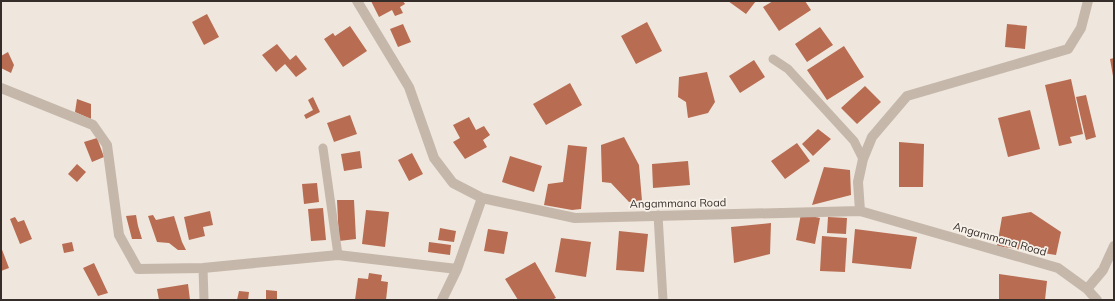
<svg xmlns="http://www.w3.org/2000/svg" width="1115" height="301" font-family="Mulish,sans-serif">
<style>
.building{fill:#b86c52}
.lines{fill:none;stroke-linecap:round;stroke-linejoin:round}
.service{stroke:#c6b7ab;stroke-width:9}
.minor{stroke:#c6b7ab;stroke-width:10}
.labels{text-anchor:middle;stroke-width:3.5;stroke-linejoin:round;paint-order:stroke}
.street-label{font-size:11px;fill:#352d29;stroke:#f7f1e9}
</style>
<rect width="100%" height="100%" fill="#efe7dd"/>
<path class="building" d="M371,1H403L405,4L400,7L403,13L395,16L392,10L379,17Z
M728,1H756L746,14Z
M773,1H805L811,10L779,31L763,7Z
M207,14L219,37L204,45L192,22Z
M647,22L662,51L636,64L621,36Z
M403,24L411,42L398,47L390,29Z
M1007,24L1027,26L1025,49L1005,47Z
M350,26L367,51L343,67L324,39L333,33L335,36Z
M820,27L833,45L807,62L795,44Z
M277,44L290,60L296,55L307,69L296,77L285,64L276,72L262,55Z
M844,46L864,77L827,100L807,70Z
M8,52L14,65L11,73L1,68V56Z
M1114,58V76H1113L1110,59Z
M754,60L765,77L740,93L729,76Z
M707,72L715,102L708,113L688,118L686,102L678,97L679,77Z
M1071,79L1083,134L1070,137L1072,143L1059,146L1045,85Z
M570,83L582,105L546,125L533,104Z
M865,86L881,102L857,124L841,108Z
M1086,95L1096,137L1086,140L1076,97Z
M313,97L320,112L306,119L304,115L313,110L308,100Z
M77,99L91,104V119L75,112Z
M1030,110L1040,149L1008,157L998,118Z
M350,115L357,134L334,142L327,123Z
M469,117L476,130L484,126L490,135L483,140L487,147L465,159L453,142L460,138L453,125Z
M818,129L831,139L813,156L802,144Z
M624,137L639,165L642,201L629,202L611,183L602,182L601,145Z
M97,138L104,157L92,162L84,142Z
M899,142L924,144L923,187H899Z
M797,143L810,161L785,179L771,161Z
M568,145L587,147L581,209L572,210L544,205L548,184L563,182Z
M360,151L362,168L344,171L341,154Z
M412,153L423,174L409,181L398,160Z
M510,156L542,166L534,192L502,182Z
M688,161L690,185L653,188L652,164Z
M77,164L86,172L77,182L68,174Z
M824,167L850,170L851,195L812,205Z
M317,183L319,202L304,204L302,184Z
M337,200H354L356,239L339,241Z
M323,208L326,240L311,241L308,209Z
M366,210L389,212L385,247L362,244Z
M210,211L213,225L203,227L205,236L189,240L184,217Z
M1031,212L1061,232L1056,255L997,246L1002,217Z
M801,214L820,218L815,244L796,240Z
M136,215L138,226L142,239H132L126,216Z
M153,215L156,220L174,216L182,242L186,250H178L169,243L157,242L148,216Z
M15,217L18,222L24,220L32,239L20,244L10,219Z
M828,217L847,218L846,234L827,233Z
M771,223L770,254L734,263L731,227Z
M440,228L456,231L454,242L438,240Z
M488,229L508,232L504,254L484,251Z
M855,229L917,237L911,269L852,263Z
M619,231L648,234L644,272L616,270Z
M822,236L847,238L845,272L820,271Z
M561,238L591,242L586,277L555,272Z
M72,242L74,251L64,253L62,244Z
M429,242L451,245L450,255L428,252Z
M1,247L9,268L1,271L2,266Z
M535,262L556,298L551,300H518L505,279Z
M94,263L108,293L98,296L83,268Z
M369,273L382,275L381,281L388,282L386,300H355L358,278L368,279Z
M999,274L1047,281L1045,300H999Z
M188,284L190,300H159L157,289Z
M266,290L277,291V300H266Z
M239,291L249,292L248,300H237Z"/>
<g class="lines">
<path class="service" d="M773,59L788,69L854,141L863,159
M323,148L338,255
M658,215L663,300
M203,268L204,300"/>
<path class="minor" d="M357,1L409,87L434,158L453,183L482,198L575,218L860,211L1058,268L1087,289L1097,300
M1,88L93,125L107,145L119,235L138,269L203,268L338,255L457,269L482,198
M860,211L858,182L863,159L872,137L907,96L1068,49L1081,28L1088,1
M1087,289L1103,270L1114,246
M442,300L457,269"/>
</g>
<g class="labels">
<g class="street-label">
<text transform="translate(678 203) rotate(-1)" y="4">Angammana Road</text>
<text transform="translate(1000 239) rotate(16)" y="4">Angammana Road</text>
</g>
</g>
<rect width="1115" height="301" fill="none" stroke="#352d29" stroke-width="4"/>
</svg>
